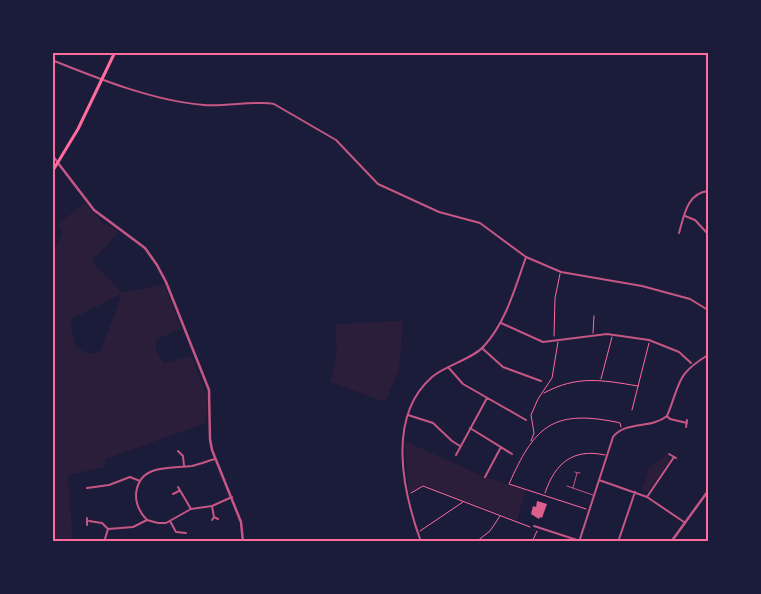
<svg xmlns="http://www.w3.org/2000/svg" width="761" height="594" font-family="Raleway,sans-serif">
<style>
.green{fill:#2a1e3b;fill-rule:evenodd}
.building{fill:#dd5f8e}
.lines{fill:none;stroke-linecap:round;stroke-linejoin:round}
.path{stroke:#ff6b9d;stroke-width:1}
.service{stroke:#c65784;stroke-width:1}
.minor{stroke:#c65784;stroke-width:2}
.tertiary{stroke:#c65784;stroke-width:2.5}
.trunk{stroke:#ff6b9d;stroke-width:3}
.neatline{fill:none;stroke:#ff6b9d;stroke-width:2}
</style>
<rect width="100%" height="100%" fill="#1b1b3a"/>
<path class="green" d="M85,203L102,222L119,232L92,261L122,293L164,284L181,329L156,339V350L164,363L191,356L208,398L206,423L106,459L104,467L68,475L73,541L53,542V254L63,232L58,224ZM122,294L100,352L89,354L77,348L72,334L71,319Z
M403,321L399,370L385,402L330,382L337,353L335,324Z
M404,441L485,477L526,490L517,520L423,485L409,493Z
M666,454L670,460L648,492L641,491L649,469Z"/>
<path class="building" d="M537,501L547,504L542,518L540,517L539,519L531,514L533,506L536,507Z"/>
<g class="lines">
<path class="path" d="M593,333L594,316
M554,336L555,298L560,274
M601,379L612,337
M544,393C577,375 602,380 638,386
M632,410L649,343
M531,441L534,433L531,415L538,399L552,378L558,342
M411,493L423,486L530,527
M545,493C555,463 573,448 605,455
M586,509L509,484C534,428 551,409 616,422L620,423L621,427
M420,531L463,502
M476,542L490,531L500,516
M532,542L537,531"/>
<path class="service" d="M575,472L580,473
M567,486L593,495
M573,488L577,473"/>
<path class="minor" d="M52,60C99,79 154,101 204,105C224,107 259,100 274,104L336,140L378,184L439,212L480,223L526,257L561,272L642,286L690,299L708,310
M52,154L58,163
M685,216L695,220L708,234
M679,233C684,216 687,193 708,191
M501,323L543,342L607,334L649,340L679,352L691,363
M483,349L503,367L541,381
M448,367L463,384L526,420
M708,412V444
M408,415L433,423L452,441L460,446
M667,416L670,419L687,423
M686,427L687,420
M470,428L512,454
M178,451L183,456L184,466
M669,454L676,458
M456,455L487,398
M215,459C208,461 200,464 192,466C171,469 138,463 136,495C136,504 140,513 147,520L158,523H166L191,509L212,506L232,497
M485,477L501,447
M599,480L647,497L684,522
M178,487L191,509
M87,488L109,485L130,477L140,481
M173,494L179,491
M647,497L674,457
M212,506L214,517
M212,520L214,517L218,519
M89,521L102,523L108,529L133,527L147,520
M170,521L176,532L186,533
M87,525V518
M534,526L580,541
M104,542L108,529
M421,542C403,492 386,417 432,377C446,365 473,359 484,346C506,322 515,288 526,257
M579,542L613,437C625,421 651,429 667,416C681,383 675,375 708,355
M618,542L635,492"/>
<path class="tertiary" d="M58,163L94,210L145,248L157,265L166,282L209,390L210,439L212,450L241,522L243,542
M671,542L708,491"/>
<path class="trunk" d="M52,172L78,129L115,52"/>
</g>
<rect width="761" height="594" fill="none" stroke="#1b1b3a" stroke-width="108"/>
<rect x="54" y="54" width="653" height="486" class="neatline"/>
</svg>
